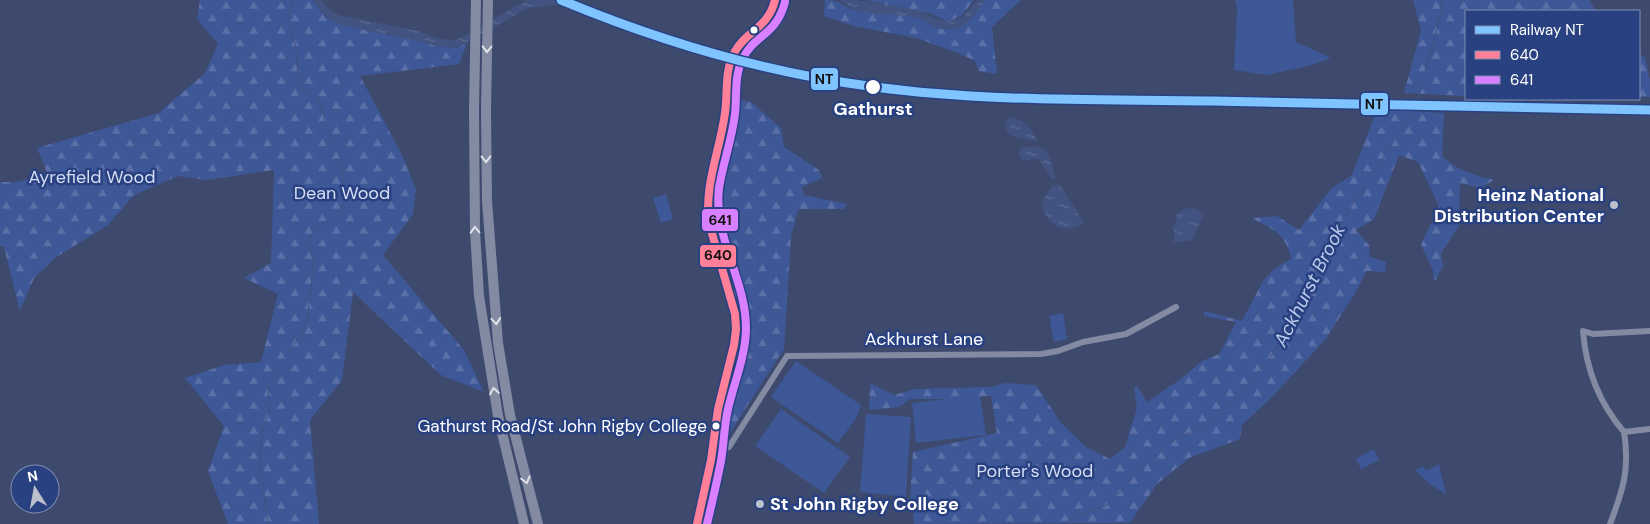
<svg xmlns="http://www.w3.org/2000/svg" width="1650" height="524" font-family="'DM Sans',sans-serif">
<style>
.grass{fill:#3e5797}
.forest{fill:url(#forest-firs)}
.water{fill:url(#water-ripples)}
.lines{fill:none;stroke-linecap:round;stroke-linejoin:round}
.stream{stroke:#425381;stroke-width:1}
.minor{stroke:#838ba3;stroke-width:6}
.major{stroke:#818ba2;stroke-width:9}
.highway{stroke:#838ba3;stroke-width:10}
.bus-1-casing{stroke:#294181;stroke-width:11}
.bus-2-casing{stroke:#294181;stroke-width:11}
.bus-1{stroke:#ff8098;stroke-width:8}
.bus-2{stroke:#d880ff;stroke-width:8}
.rail-1-casing{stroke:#294181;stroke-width:12}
.rail-1{stroke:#80c4ff;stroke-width:9}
.oneway{stroke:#e0e2e8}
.bus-dot{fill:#fff;stroke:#294181;stroke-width:2}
.poi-dot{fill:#bbc0cc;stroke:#294181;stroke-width:2}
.labels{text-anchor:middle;stroke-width:5;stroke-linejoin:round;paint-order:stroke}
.bus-label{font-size:17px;fill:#fff;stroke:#294181;text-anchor:end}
.stop-label{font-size:18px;font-weight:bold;fill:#fff;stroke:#294181}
.park-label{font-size:18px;fill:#d5def5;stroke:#294181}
.poi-label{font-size:18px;font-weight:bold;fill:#fff;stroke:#294181;text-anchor:end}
.street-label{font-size:18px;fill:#fff;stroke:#294181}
.water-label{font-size:19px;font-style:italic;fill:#bdcbed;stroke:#294181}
.line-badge{stroke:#294181;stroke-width:2}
.pale-badge-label{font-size:14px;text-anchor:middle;font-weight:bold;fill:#111}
</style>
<defs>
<pattern id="forest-firs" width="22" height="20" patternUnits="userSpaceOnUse" patternTransform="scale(1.25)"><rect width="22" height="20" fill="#3e5797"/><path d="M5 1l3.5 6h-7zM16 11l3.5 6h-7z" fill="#5b70a7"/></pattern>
<pattern id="water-ripples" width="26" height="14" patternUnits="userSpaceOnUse" patternTransform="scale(1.25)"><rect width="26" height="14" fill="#425381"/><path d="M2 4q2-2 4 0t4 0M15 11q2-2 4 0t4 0" fill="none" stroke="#5e6d94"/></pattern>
</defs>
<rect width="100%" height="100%" fill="#3d4a6d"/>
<path class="grass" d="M1235,0H1293L1296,42L1331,58L1312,65L1267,75L1234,70L1237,9Z
M666,194L673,219L661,223L653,198Z
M1063,313L1067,339L1054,342L1049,316Z
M796,361L861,405L857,417L838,443L771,397Z
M980,395L986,435L916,443L912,403Z
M781,409L850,457L824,493L755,446Z
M866,414L911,417L906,497L860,492Z
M1374,449L1379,460L1361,469L1356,459Z
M1439,464V465L1446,494L1431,485L1415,470L1423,466L1426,471Z"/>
<path class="forest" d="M200,0H313L322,13L327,18L364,30L406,38L437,46L456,48L467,43L459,64L360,76L402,155L416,189L413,214L383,255L464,350L484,392L441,375L353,292L342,380L310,420L319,524H228L208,471L224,426L185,378L224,365L261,362L278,294L244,278L271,263L274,170L207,180L178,176L134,195L108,225L55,258L34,278L20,311L4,247L0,246V182H15L48,175L37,148L159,113L205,73L218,44L197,19Z
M825,0C842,0 841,6 854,10C873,15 892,13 911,16C920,18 928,23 936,27C958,35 974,16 985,0H1021L992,27L997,74L979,71L975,61L958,53L916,38L854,26L824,16Z
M864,0H974L962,15L948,22L932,14Z
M1413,0H1589L1596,11H1466V96L1404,93L1421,30Z
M1639,53L1645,58L1650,81V97H1639Z
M730,98L751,102L781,128L784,147L819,170L822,178L802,187L804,195L847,204L844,209H798L791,237L784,349L726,439V406L741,347L731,262L717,221L725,131Z
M1383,109L1444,113L1442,156C1455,169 1475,176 1494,180L1481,188L1460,183L1459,226L1441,253L1442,262L1444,264L1435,281L1433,278V270L1421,245L1439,206L1418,162L1399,155L1374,219L1356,230L1369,245L1370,257L1386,262L1385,272L1367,271L1352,298L1325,340L1269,400L1242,425L1240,439L1189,458L1157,484L1130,523L914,524L913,502L910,499L913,452L997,433L991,396L950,399H910L899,407L869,410L870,383L894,395L915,389L991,387L1005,383L1036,385L1061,423L1086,447L1110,459L1125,447L1137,408L1134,387L1137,386L1147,402L1182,378L1202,361L1219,354L1236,322L1204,316V311L1242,321L1263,281L1274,269L1291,259C1287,235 1272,228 1251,218L1277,216L1299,230L1331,189L1352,175L1376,112Z"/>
<path class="water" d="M313,0H321L328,8L338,15L418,31C430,36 444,41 457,40L527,0H570L554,5L527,8L463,45L451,48L342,25C328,19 321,13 313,0Z
M839,0H855L915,10L946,22L962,17L977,0H986C978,10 969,25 956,29C940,33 927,20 912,17C888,12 858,18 839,0Z
M1011,117C1022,118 1034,131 1037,141C1026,139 998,138 1007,119Z
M1032,146L1045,149L1049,156L1056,179H1052L1038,159L1034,158L1025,161C1020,159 1018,154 1021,148Z
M1054,185H1059L1062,188L1084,223C1065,236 1044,225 1042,202L1051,187Z
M1193,208L1204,214L1192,240L1173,243L1175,234L1172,227L1177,222L1175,216L1184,209Z"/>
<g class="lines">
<path class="stream" d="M1418,98L1442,10L1440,0
M268,524L260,464L263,425L270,412L268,386L281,361L302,334L307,322L314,260L309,251C309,247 309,240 311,236C317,225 337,213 346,203L340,156L332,144L318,97L303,90L298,76L296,49L288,16L293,0
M1064,524L1066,521L1109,504L1138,472L1170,442L1207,425L1242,393L1273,353L1306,298L1343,219L1402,129L1412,111"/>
<path class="minor" d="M1624,432C1599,403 1586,370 1583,331L1593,334L1650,331
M1624,432L1650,429
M712,451L729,447L787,356L1041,354L1058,351L1083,342L1126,334L1176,307
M1610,524C1623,490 1630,469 1624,432"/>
<path class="major" d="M697,524L711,460L718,409L734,345L736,329L735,314C730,295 725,277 719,258C715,243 708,227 708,210C707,177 720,146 725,113C727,94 725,70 734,53C745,31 771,29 775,0"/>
<path class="highway" d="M476,0L474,110L475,231L479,296L498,416L524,524
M488,0L486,110L487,201L498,343L510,415L538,524"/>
<defs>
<path id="bus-1" d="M697,524L711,460L718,409L734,345L736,329L735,314L709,223C704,185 720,150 725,113C728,94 724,72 734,53C746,30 768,29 775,0"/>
<path id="bus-2" d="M707,524C712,503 717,482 721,461C724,444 724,426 728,409C734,383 746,355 746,328C746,280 713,237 719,188C723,163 732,139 735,114C737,96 734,75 743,58C755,34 776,36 785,2"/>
</defs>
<use href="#bus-1" class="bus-1-casing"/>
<use href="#bus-2" class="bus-2-casing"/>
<use href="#bus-1" class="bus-1"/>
<use href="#bus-2" class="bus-2"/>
<defs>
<path id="rail-1" d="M561,0C662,42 766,73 875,87C985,102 1101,99 1212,101C1358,104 1504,107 1650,110"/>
</defs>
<use href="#rail-1" class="rail-1-casing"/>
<use href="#rail-1" class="rail-1"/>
</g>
<defs><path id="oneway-chevron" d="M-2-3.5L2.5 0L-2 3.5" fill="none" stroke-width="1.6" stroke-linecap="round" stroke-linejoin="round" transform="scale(1.25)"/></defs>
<g class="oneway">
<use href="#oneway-chevron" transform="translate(487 49) rotate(91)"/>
<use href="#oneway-chevron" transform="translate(486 159) rotate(89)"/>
<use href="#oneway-chevron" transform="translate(475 230) rotate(-92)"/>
<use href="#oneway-chevron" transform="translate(496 321) rotate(85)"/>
<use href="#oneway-chevron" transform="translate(494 391) rotate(-99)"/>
<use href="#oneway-chevron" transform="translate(526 480) rotate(75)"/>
</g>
<g class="bus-dot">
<circle cx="754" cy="30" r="4.5"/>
<circle cx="873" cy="87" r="8"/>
<circle cx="716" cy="426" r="4.5"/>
</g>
<g class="poi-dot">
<circle cx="1614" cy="205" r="5"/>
<circle cx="760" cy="504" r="5"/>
</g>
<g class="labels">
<g class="bus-label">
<text x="707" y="432">Gathurst Road/St John Rigby College</text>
</g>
<g class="stop-label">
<text x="873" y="115">Gathurst</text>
</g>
<g class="park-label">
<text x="92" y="183">Ayrefield Wood</text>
<text x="342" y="199">Dean Wood</text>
<text x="1035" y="477">Porter's Wood</text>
</g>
<g class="poi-label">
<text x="1604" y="201">Heinz National<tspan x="1604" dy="21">Distribution Center</tspan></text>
<text x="770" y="510" text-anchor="start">St John Rigby College</text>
</g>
<g class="street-label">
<text x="924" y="345">Ackhurst Lane</text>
</g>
<g class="water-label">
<text transform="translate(1309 285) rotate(-63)" y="7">Ackhurst Brook</text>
</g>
</g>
<g class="line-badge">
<rect x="810" y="67" width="29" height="24" rx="5" fill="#80c4ff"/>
<rect x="1360" y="92" width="29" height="24" rx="5" fill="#80c4ff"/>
<rect x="701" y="208" width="38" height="24" rx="5" fill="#d880ff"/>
<rect x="699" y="244" width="38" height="24" rx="5" fill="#ff8098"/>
</g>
<g class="pale-badge-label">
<text x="824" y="84">NT</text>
<text x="1374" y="109">NT</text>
<text x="720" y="225">641</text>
<text x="718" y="260">640</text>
</g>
<rect x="1465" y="10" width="175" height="90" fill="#294181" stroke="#7f8db3"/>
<rect x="1475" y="26" width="25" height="8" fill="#80c4ff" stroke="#7f8db3"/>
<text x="1510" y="35" font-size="15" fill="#ffffff">Railway NT</text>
<rect x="1475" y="51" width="25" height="8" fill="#ff8098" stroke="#7f8db3"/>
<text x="1510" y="60" font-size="15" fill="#ffffff">640</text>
<rect x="1475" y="76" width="25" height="8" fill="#d880ff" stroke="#7f8db3"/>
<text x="1510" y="85" font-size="15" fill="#ffffff">641</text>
<g transform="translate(35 489) rotate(349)"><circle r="24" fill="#294181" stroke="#7f8db3"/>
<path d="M0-4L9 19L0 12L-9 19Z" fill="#bbc0cc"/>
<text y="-8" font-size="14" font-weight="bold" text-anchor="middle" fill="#ffffff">N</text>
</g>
</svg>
